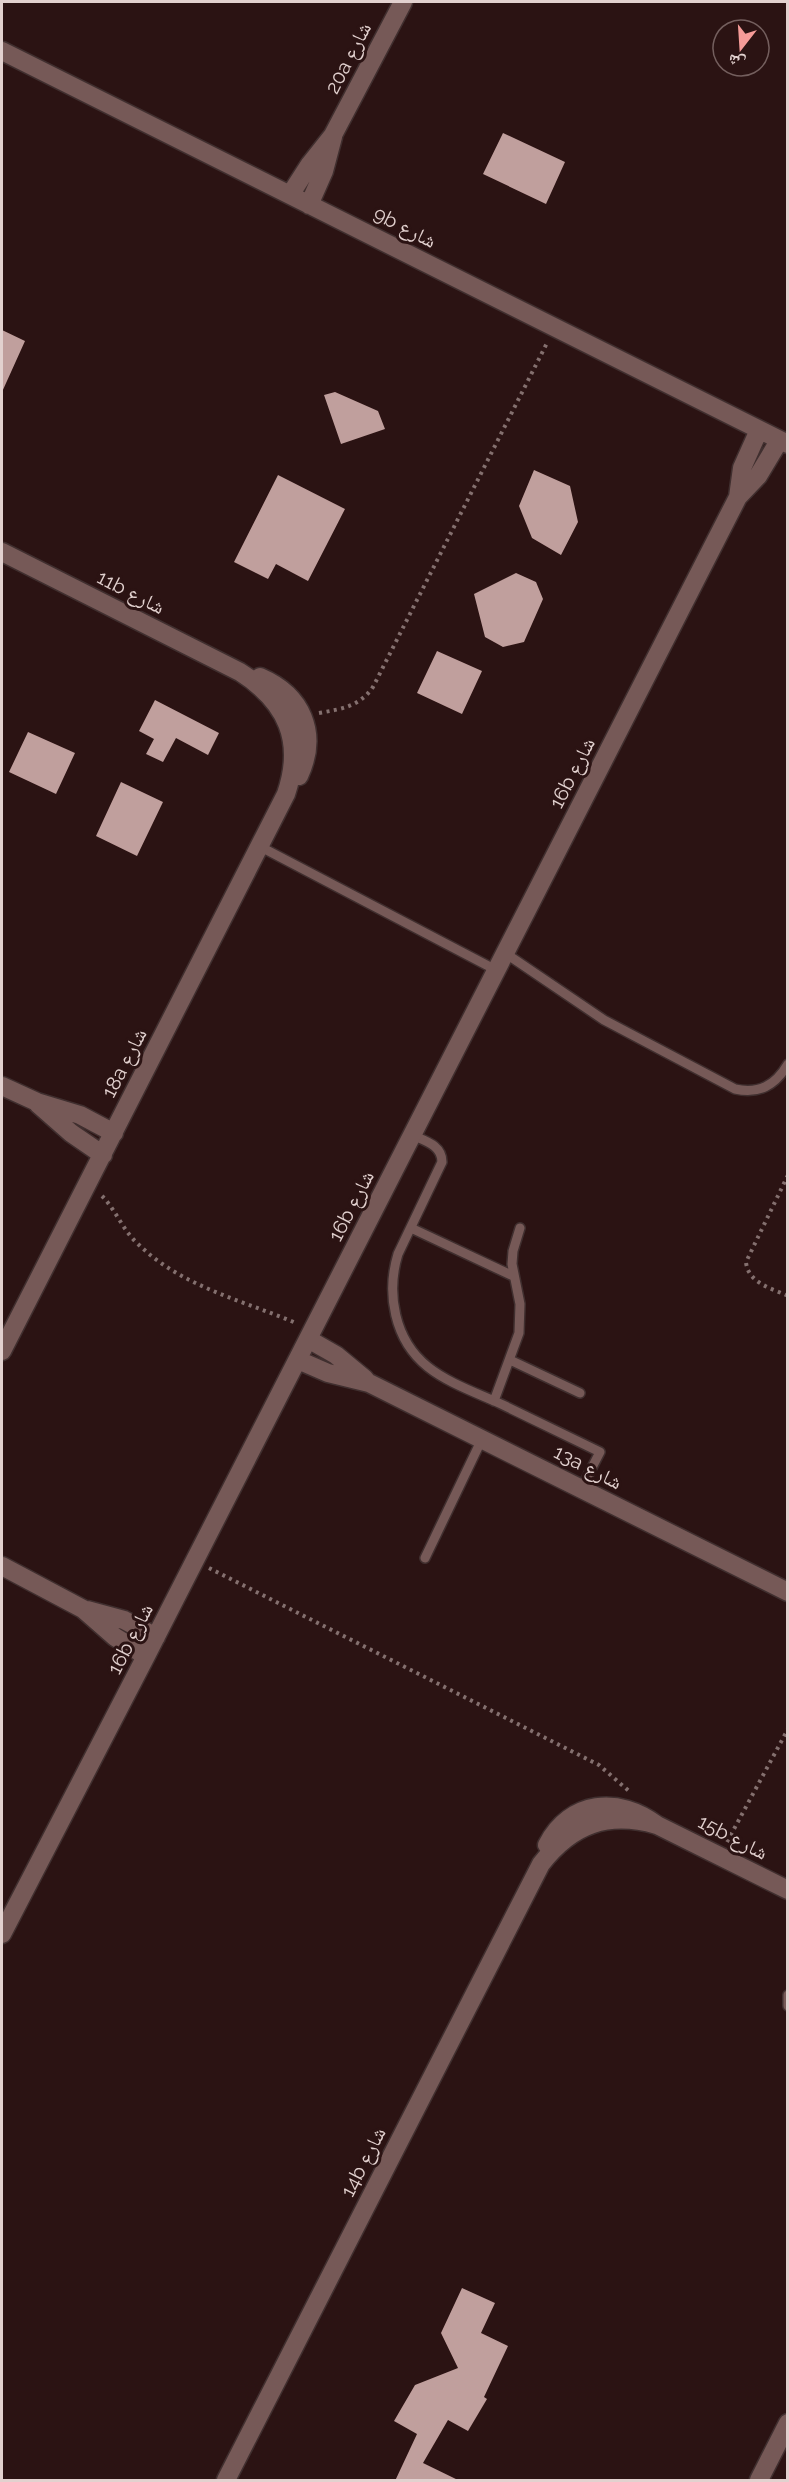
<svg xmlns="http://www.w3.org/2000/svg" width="789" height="2482" font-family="Raleway,'Noto Naskh Arabic',sans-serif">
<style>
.building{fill:#c09f9d}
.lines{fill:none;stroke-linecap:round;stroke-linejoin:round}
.service-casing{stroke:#402f2f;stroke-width:12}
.minor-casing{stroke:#402f2f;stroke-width:21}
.path{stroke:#84706f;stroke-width:4;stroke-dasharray:3 4.5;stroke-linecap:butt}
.service{stroke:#765957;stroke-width:9}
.minor{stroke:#765957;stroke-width:18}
.labels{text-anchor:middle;stroke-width:6;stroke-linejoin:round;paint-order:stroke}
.street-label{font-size:20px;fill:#e2d1cf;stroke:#2b1313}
</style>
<rect width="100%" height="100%" fill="#2b1313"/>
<path class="building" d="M503,133L565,162L546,204L483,174Z
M2,330L25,341L2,392Z
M335,392L378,411L385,429L341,444L324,395Z
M534,470L570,486L578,522L561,555L532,538L519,506Z
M278,475L345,509L308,581L276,564L268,579L234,562Z
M516,573L536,582L543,599L524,642L503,647L485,637L474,594Z
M437,651L482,671L462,714L417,693Z
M155,700L219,733L208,755L176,738L163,762L146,754L154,739L139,731Z
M28,732L75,753L56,794L9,772Z
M121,782L163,802L137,856L96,836Z
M462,2288L495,2303L481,2333L508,2346L484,2397L487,2399L468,2431L448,2420L423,2463L460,2481H395L417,2434L394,2421L415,2385L458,2368L441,2333Z"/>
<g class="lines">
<defs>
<path id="service" d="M259,846L496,970
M505,953L604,1020L735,1089C759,1094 775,1086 788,1064
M412,1135C425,1141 442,1145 442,1162L398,1254C386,1293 394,1340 428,1367C448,1383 477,1393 501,1404C534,1420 567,1436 600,1452L581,1489
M411,1228L513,1276
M510,1360L580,1393
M494,1401L519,1333L520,1304L512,1264L513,1251L520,1228
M425,1558L482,1439
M788,1995V2006"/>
<path id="minor" d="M2,51L788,444
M290,195L310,164L333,135L403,2
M309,205L324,171L333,137
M738,497L742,468L759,430
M2,552L240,672C287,702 304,741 286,794L2,1351
M260,677C302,695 319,733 299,776
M2,1086L37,1102L80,1115L114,1133
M38,1104L71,1133L103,1155
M308,1339L336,1355L365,1379
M298,1360L328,1373L369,1383L788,1592
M2,1566L83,1609L115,1637L146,1656
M87,1610L124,1620L156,1637
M547,1845C570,1800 619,1796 657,1825L788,1890
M2,1934L146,1656L738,497L758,476L779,441
M226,2480L541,1864C572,1824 608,1811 657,1825
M759,2480L788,2423"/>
</defs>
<use href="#service" class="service-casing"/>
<use href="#minor" class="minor-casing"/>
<path class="path" d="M319,713C341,709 359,707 373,687L547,343
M788,1175L746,1262C748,1283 771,1288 788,1296
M102,1196C115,1209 122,1228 135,1241C179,1286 239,1299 296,1323
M209,1568L599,1765L630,1792
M727,1842L788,1729"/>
<use href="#service" class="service"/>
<use href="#minor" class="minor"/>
</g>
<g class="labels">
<g class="street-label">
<text transform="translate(348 58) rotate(-63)" y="7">20a شارع</text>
<text transform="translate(405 227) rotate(27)" y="7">9b شارع</text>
<text transform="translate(131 592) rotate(27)" y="7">11b شارع</text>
<text transform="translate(572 773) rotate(-63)" y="7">16b شارع</text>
<text transform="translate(124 1063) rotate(-63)" y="7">18a شارع</text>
<text transform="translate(351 1206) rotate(-63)" y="7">16b شارع</text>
<text transform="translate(588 1467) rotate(27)" y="7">13a شارع</text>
<text transform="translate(130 1639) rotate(-63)" y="7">16b شارع</text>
<text transform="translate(733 1837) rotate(27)" y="7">15b شارع</text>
<text transform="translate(363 2162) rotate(-63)" y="7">14b شارع</text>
</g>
</g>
<rect width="789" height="2482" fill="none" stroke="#e2d1cf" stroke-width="6"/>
<g transform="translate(741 48) rotate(197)"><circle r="28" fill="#2b1313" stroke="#745f5e" stroke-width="1.5"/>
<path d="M0-4.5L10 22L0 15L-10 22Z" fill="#f59b98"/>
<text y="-9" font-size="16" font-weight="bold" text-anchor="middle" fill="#e2d1cf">ش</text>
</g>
</svg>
